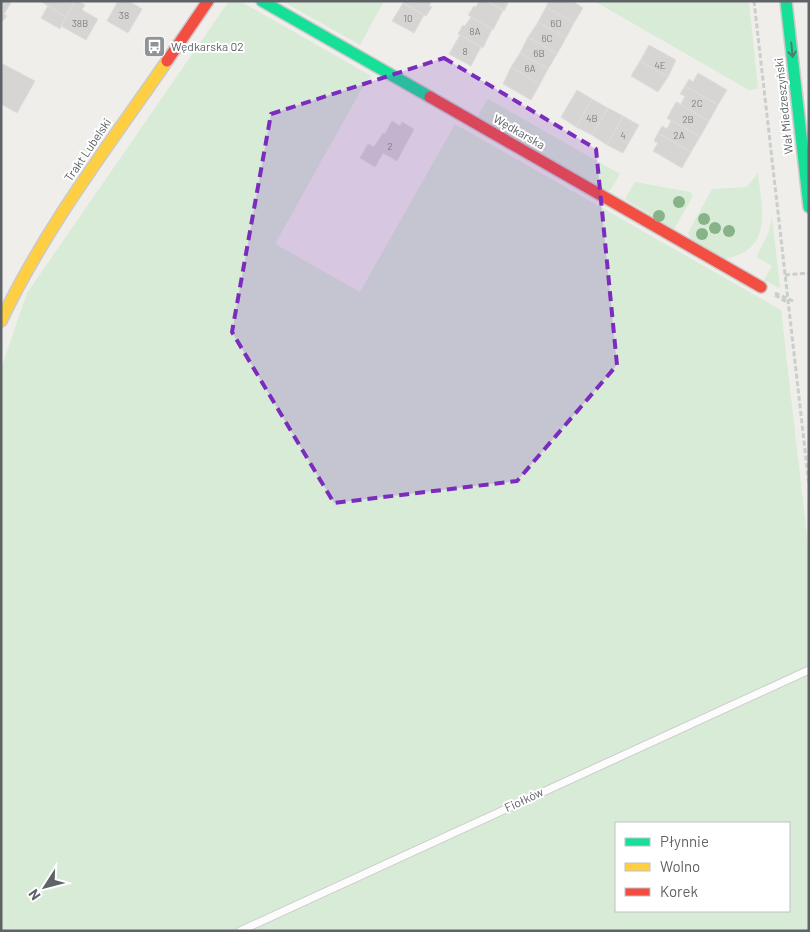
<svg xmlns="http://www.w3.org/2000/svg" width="810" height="932" font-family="Barlow,sans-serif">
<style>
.green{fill:#d8ebd6;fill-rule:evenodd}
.building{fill:#d6d5d3;stroke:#deddd9}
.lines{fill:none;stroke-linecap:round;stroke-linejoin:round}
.lane-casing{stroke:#cbcccc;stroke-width:9}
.fast-casing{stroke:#cacacb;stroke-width:14}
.slow-casing{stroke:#cacacb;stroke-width:14}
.jam-casing{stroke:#cacacb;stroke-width:14}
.path{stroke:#cacfcc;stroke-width:3;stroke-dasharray:5 2.5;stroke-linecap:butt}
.lane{stroke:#fdfcfc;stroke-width:7}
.fast{stroke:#16e098;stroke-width:11}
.slow{stroke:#ffcf43;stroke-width:11}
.jam{stroke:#f24e42;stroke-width:11}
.tree{fill:#88b388}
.oneway{stroke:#507c72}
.marked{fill:#7b2cbf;fill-opacity:0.2;stroke:#7b2cbf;stroke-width:4;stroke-dasharray:10 6;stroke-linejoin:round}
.labels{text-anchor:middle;stroke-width:4;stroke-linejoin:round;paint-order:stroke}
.number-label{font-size:10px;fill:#7e8184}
.poi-label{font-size:12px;fill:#5f6368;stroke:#fff;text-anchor:start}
.street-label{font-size:12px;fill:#5f6368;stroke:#fff}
</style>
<rect width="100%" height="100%" fill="#efeeea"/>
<path class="green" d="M229,1H240L371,76L365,83L275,244L360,292L455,124L781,310L809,554V931H1V369L27,293ZM616,823H789V911H616Z
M282,1H384L360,45Z
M594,1H749L758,89L749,90Z
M488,99L620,174L611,189L608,191L479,118V113Z
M758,173C762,210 774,251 723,259L691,240L688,233L712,189L747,187Z
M635,182L690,192L693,196L674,229L625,199Z
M772,217L780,287L779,288L764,280L772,266L758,258L757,255L768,234Z"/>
<path class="building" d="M1,1H12L4,14L7,16L1,23Z
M40,1L69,2L75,1L66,17Z
M75,1H79L85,5L82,10L98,19L86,40L61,26Z
M118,1H129L142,9L128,33L107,21Z
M432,1L429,6L432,7L426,16L402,2Z
M479,1H487L503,10L493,30L468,15L474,6L476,7Z
M487,1H509L504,11Z
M549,1H573L583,8L574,23L546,7Z
M403,3L424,15L414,33L392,21Z
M48,6L66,17L60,29L41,18Z
M546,7L574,23L566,38L538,22Z
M471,17L492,29L483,48L458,34L463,25L465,26Z
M538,22L566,38L557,54L528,37Z
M460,35L481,47L471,66L449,54Z
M528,37L557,54L548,69L520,53Z
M649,45L676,60L668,77L640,61Z
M520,53L548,69L540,84L511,67Z
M640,61L668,77L658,92L631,76Z
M1,63L35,81L17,113L1,104Z
M511,67L540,84L531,100L503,84Z
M698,73L727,90L718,105L685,86L689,79L693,82Z
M685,86L718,105L709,121L676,102L681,104L685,96L680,94Z
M577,90L592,99L576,127L561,117Z
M592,99L608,108L592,135L576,127Z
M676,102L709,121L700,137L667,118Z
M608,108L623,116L607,145L592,135Z
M623,116L639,125L623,153L607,145Z
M667,118L700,137L691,152L658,133L662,126L667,129L671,121Z
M392,121L400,126L402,122L414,129L397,161L383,153L375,167L360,158L368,144L374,147L383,133L385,134Z
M658,133L691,152L682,168L653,151L658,143L654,141Z"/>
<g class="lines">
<defs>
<path id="lane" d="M240,931L809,670"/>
<path id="fast" d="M262,1L430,97
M786,1L809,207"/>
<path id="slow" d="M1,321C45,228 109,145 167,61"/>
<path id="jam" d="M167,61L208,1
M430,97L761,287"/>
</defs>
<use href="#lane" class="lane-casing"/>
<use href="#fast" class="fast-casing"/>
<use href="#slow" class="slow-casing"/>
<use href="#jam" class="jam-casing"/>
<path class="path" d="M754,1L809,485
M785,275L809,273
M775,293L793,301
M775,295L788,303"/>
<use href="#lane" class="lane"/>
<use href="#fast" class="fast"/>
<use href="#slow" class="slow"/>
<use href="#jam" class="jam"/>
</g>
<g class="tree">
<circle cx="679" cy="202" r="6"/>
<circle cx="659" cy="216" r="6"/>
<circle cx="704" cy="219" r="6"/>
<circle cx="715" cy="228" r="6"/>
<circle cx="729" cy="231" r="6"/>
<circle cx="702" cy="234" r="6"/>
</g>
<defs><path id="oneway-shaft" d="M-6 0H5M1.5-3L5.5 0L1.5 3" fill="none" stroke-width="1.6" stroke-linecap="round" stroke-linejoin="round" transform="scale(1.25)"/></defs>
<use class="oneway" href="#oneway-shaft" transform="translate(792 50) rotate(84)"/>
<path class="marked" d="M444,58L596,149L617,365L517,481L334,503L232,332L271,114Z"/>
<defs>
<symbol id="bus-square" viewBox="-11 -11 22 22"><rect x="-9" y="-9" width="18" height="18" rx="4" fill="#919496" stroke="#fff"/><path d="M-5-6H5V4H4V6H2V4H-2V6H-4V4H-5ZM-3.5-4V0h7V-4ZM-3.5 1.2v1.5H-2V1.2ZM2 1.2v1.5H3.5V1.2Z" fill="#fff"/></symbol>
</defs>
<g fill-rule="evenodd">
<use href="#bus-square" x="142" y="34" width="25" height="25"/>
</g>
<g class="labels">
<g class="number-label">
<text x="124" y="19">38</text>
<text x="408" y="22">10</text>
<text x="80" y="27">38B</text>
<text x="556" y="27">6D</text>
<text x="475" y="35">8A</text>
<text x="547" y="42">6C</text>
<text x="465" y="55">8</text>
<text x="539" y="57">6B</text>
<text x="660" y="69">4E</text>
<text x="530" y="72">6A</text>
<text x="697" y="107">2C</text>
<text x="592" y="122">4B</text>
<text x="688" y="123">2B</text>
<text x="623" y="139">4</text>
<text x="679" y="139">2A</text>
<text x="390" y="150">2</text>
</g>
<g class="poi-label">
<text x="171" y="51">Wędkarska 02</text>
</g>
<g class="street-label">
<text transform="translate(784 106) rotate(-96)" y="4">Wał Miedzeszyński</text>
<text transform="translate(519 132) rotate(30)" y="4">Wędkarska</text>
<text transform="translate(88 150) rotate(-56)" y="4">Trakt Lubelski</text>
<text transform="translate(524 800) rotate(-25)" y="4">Fiołków</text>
</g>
</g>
<rect width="810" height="932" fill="none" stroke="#5f6368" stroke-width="5"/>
<rect x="615" y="822" width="175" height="90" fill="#ffffff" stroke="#bfc1c3"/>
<rect x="625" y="838" width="25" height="8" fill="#16e098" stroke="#bfc1c3"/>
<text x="660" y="847" font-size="15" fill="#5f6368">Płynnie</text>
<rect x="625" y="863" width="25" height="8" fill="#ffcf43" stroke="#bfc1c3"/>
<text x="660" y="872" font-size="15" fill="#5f6368">Wolno</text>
<rect x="625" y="888" width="25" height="8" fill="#f24e42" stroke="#bfc1c3"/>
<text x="660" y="897" font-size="15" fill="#5f6368">Korek</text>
<g transform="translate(45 887) rotate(234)" stroke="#ffffff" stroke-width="4" paint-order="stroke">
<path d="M0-4L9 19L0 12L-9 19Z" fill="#5f6368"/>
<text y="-8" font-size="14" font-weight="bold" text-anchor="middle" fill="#5f6368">N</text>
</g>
</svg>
